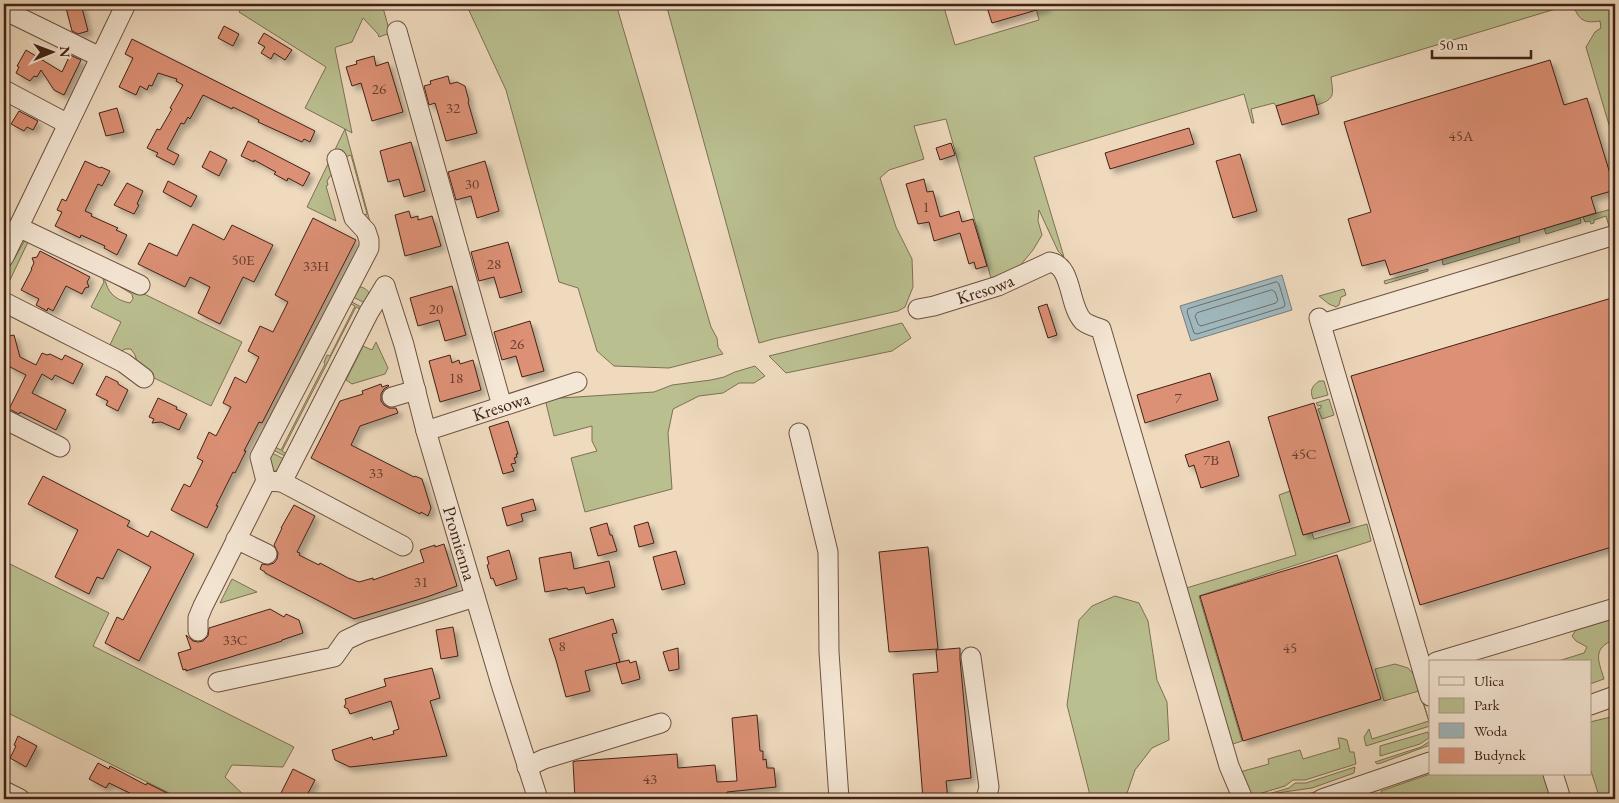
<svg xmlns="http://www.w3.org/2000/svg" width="1619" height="803" font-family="'EB Garamond',serif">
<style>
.green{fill:#babf90;stroke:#7e7053}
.water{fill:#9fb8bd;stroke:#797c7a}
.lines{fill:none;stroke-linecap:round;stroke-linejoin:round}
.shore{stroke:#706d6a;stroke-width:1}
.building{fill:#dc9075;stroke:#412216;filter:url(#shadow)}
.minor-casing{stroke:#6c5040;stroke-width:21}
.minor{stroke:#f5e7d5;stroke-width:19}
.labels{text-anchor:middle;stroke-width:4.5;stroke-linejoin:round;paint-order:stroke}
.number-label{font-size:15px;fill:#683e2e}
.street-label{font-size:18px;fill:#412216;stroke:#f5e7d5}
</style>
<defs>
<filter id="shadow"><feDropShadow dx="4.5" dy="4.5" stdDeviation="2.5" flood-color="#0004"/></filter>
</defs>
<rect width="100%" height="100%" fill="#efdabe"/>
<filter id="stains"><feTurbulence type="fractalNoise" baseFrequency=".004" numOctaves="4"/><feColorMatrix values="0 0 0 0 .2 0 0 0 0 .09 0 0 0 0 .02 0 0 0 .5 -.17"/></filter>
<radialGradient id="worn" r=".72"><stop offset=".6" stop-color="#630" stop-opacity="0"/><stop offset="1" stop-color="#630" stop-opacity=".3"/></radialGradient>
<path class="green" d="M244,4H382L390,33L379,37L378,34L363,18L352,42L336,47L335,49L352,133L345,129L373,233L358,217L367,214L351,155L342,158L336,174L330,176L327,181L328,185L326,186L336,221L307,207L345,129L305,108L326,67L239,12Z
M466,4H616L711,327L717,338L718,347L723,354L669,368L614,366L597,351L578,288L559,282L506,90Z
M666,4H943L955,45L1039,20L1035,4H1572L1331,77C1333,94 1336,99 1317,105L1313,95L1276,106L1274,103L1251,109L1254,123H1252L1244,94L1034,157L1064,257L1058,251L1039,210L1038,221L1042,235L1033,250L1019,267L991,278L946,119L914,126L924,159L889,170L880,178L896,227L912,259L913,287L905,307L898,311L773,339L759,343Z
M1573,4H1615V145L1586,47L1595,32L1601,28L1600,21C1583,24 1578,19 1573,4Z
M1615,208V222L1609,226L1606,216L1594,220V223L1591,224L1590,221L1585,222L1583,217Z
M1580,218L1581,223L1546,234L1544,228Z
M1519,236L1520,242L1443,265L1442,259Z
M25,240L28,242L10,280L6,273Z
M1428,269V271L1385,284L1384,281Z
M101,273C105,276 104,279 106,283C109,295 119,301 130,303L133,299L132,294L112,282V280L138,291L242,342L211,406L140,371L135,355L131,349H125L120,352L108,349L121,322L91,307L104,282Z
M361,287C371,290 370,296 367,304L351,296L357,288Z
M1344,289L1346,295L1341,297L1339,305L1336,307L1329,304L1319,296Z
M348,300L365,309L364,311L356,307L282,451L290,456L289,458L271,449L273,446L281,450L325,364L324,362L327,355L330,356L355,306L347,302Z
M902,323L911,338L892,351L786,373L769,356Z
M376,342L388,368L385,374L352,384L346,380L363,346L372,350Z
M755,366L765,376L754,383H739L723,393L699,396L673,409L668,433L672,489L585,512L571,458L597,451L592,441V426L554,436L545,399L654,392L672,385L711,380L724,377L735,372Z
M1319,381H1324L1328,395L1313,399C1310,391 1311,387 1319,381Z
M1329,399L1334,415L1322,419L1318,409L1321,408V405L1318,406L1316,403Z
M270,452L288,461L279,471H273L267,464Z
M1290,491L1303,535L1312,533L1314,539L1367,524L1371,541L1199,596L1242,741L1230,745L1231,747H1233L1240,772L1269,764L1268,759L1300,750L1303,759L1340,748L1338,738H1341L1347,740L1350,752H1354L1356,764L1305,780H1293L1285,786L1252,796L1250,791L1247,792L1245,785L1239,776L1183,589L1296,555L1279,495Z
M4,561L109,613L93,646L294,747L283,767L232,765L225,777L248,799H181L4,711Z
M232,579L257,592L220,603Z
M1115,596L1139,603L1148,621L1157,680L1167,702L1169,740L1152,748L1135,770L1125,799H1091L1067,705L1079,620L1092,606Z
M1615,618V629L1613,630L1615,639C1592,649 1598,659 1604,679L1590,684V662H1555L1584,653L1587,647L1576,641L1572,636L1576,630Z
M1395,664L1408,668L1417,678L1430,726L1366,746L1364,737L1369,729L1372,739L1429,721L1419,691L1384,701L1375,669Z
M1615,716V799H1600L1590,768V722Z
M1428,732L1429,738L1420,744L1380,756V746Z
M1430,741V745L1381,763L1377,764L1375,762L1421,747Z
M1355,767L1354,773L1312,788L1277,793L1251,799L1289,788L1295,783H1306Z
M1430,774H1545L1553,799H1384L1381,791Z
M1347,782L1337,787L1301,799H1274L1308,794Z"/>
<path class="water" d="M1282,275L1292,310L1191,341L1180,306Z"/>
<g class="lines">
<path class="shore" d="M1277,282L1279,284L1285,304L1284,307L1197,334L1194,333L1187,312L1188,309Z
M1272,290L1275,292L1278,300L1276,303L1201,326L1198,324L1195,316L1197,313Z"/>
</g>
<path class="building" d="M65,4H81L88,31L78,34L72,31Z
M986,4H1046L1047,7L992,23Z
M224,26L239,34L233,46L218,38Z
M264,33L292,50L285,60L274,53L271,59L261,53L265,47L258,43Z
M132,39L315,131L310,142L304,139L302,142L258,122L259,120L233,107L232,109L203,95L190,119L188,117L184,124L181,123L167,149L179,155L174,165L156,156L158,153L147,148L157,129L160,130L172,109L170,108L183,85L176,81L177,79L158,73L152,86L149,85L147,90L140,86L136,95L119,87L133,58L125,54Z
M26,50L62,72L70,55L81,60L64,95L54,90L41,70L37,77L34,76L30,81L16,73L19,67L17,66Z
M374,56L376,66L388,62L403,112L372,121L361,83L352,86L346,67L357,64L356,61Z
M1550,60L1564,105L1587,98L1615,190L1591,197L1596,213L1390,275L1385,260L1362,266L1348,219L1371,212L1344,122Z
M448,76L450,84L457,82L465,86L469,101L468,102L477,133L446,141L435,103L429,105L424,86L431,84L430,81Z
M1314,95L1319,114L1282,125L1276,106Z
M117,108L124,132L106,136L99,113Z
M19,111L38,121L33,130L27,127L24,131L11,124Z
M1189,128L1194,144L1110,169L1105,153Z
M248,141L310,173L303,186L288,178L287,181L274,174L276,172L254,160V162L241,156Z
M411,142L425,191L404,197L399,179L388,182L380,151Z
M951,143L955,155L940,160L936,148Z
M210,151L227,160L219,176L202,167Z
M1240,154L1257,211L1233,218L1216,161Z
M85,161L100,168L101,167L110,171L102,186L98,184L85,211L92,214L91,216L118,228L116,230L127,235L117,255L104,248L105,246L81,235L80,238L55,226L62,212L57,210L62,199L66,201Z
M485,161L499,211L477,218L471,196L456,200L448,172Z
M924,179L927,192L933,191L940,217L959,211L962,222L973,219L987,266L976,269L974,262L969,264L960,233L934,241L929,222L918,224L906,184Z
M168,181L197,196L191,207L163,192Z
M127,183L143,191L137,204L139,205L134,214L114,205Z
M409,211L411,218L418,216V220L432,216L441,246L405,256L395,215Z
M313,218L356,240L262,423L259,422L244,451H246L235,473L233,472L216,506H218L207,528L171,510L184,484L190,487L203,461L197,458L209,432L216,436L231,407L223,403L235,377L246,383L259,357L248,351L260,326L273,332L288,302L275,295Z
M193,224L224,240L232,225L273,245L254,282L243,277L220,324L198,313L210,287L190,277L185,287L138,264L149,243L177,256Z
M508,242L522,292L500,298L494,277L479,281L471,252Z
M40,251L90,277L87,282L89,287L85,288L82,294L66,286L53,311L48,308L47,311L36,305L39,299L21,290L32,269H31L34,263L32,258L37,257Z
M452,286L466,335L445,341L439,320L418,326L410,298Z
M1615,297V546L1420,605L1351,376Z
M1047,304L1057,335L1048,338L1038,307Z
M530,321L544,371L522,377L516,356L502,360L494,332Z
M14,335L20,357L36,365L42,353L47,355L50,354L62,360L65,355L83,364L73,384L55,375L52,380L42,374L32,393L66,410L56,430L20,412L19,414L9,409L26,375L10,367L7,358L4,359V337Z
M450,355L452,363L459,360L460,364L473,360L481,390L440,402L429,361Z
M1210,373L1218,400L1145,423L1137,395Z
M106,376L118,382V384L128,390L118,411L106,405L108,401L96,395Z
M381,384L382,387L388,385L389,386L384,389L381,394V401L384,405L389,408H396L398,413L360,426L351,445L414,477L415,476L422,479L431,508L428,516L421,512L420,514L311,458L340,401L363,394L362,391Z
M158,398L177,407L176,409L187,414L179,430L161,422L152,423L154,419L149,417Z
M1314,403L1350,522L1303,535L1268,417Z
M508,421L518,454H516L517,457L514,458L516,463L511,464L514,471L503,474L489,427Z
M1229,441L1239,476L1201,488L1194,465L1189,467L1185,455Z
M43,476L130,521L127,526L148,537L151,531L194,554L139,661L105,643L117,617L123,620L151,567L118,549L103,579L97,577L89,594L55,577L78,530L28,504Z
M533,499L536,510L521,514L523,521L507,526L502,508Z
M294,505L315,516L297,552L300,553L299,555L319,565L320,563L348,578L359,582L373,578V580L424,562L420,550L435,545V547L444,544L457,586L427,597L354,619L265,573V572L260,569L262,564L268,565L274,563L277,559L278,553L274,545L282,528H281Z
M648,522L654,543L639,547L634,526Z
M607,523L610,535H612L617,551L598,556L590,528Z
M928,547L938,649L889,652L879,552Z
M509,550L517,579L496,586L493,578L491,579L487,565L489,564L487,557Z
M676,551L685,584L662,590L653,557Z
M571,552L574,569L609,561L615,587L586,594L584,587L568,590L567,588L545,592L539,558Z
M1337,555L1381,699L1243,741L1200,596Z
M270,609L284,617L286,614L299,620L303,633L282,640V641L205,665L186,671V669L183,670L178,653L191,649L186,635L193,641L198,642L203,641L208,636L209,628Z
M613,619L617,633L612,634L620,662L585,671L590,691L566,697L556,660L549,639Z
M453,627L458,656L441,659L436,630Z
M678,648L679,669L669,671L663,652Z
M960,648V659L971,778L946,781L948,799H923L913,674L938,672L936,650Z
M629,660L630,663L636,661L640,679L622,684L616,663Z
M432,668L440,698L430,701L447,756L350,767L335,760L332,750L372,737L373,740L394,734L393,731L399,729L391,701L350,714L348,709L344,707L346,703L345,699L386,686L384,679Z
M757,715L760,751H763V760L766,759L767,768H774L776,787L727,792V799H575L573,762L576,761L677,754L678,768L715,765L717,782L737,781L732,718Z
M18,736L37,746L26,767L10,758L16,746L14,745Z
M98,763L109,769L110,766L146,785L147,783L179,799H142L109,783L106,788L89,779Z
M293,769L315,780L305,799H278Z"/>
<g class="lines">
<defs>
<g id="minor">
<path d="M4,10L100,57"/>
<path d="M397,31L502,406"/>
<path d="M4,90L68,124"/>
<path d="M18,227L140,285"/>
<path d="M4,257L126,4"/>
<path id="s1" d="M385,286L404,345L426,431L501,684L538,799"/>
<path d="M4,302L124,363L144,378"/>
<path id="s2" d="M918,309L934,306L998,286L1050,262C1073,266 1068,305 1083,321C1088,325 1095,327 1101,329L1229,766L1243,799"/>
<path d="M1319,318L1430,696"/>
<path d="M1321,324L1615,235"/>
<path d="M392,397L416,390"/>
<path d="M4,419L60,447"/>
<path id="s3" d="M426,431L577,382"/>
<path d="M799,433L828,552L829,652L839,799"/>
<path d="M266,481L260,457L369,248V240L366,231L354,218L337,159"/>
<path d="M282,482L403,546"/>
<path d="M236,539L267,554"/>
<path d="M198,631V618L203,606L266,481L282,482L369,312L385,286"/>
<path d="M971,657L989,787L986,799"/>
<path d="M1436,662L1615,608"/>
<path d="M218,682L334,657L346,640L363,632L475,597"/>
<path d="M1590,705L1615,696"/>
<path d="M527,767L544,759L661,723"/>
<path d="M1553,774L1561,799"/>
<path d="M4,791L20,799"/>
<path d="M1322,799L1430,762"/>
</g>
</defs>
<use href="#minor" class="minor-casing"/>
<use href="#minor" class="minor"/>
</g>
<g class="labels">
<g class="number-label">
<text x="379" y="94">26</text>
<text x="453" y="113">32</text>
<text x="1461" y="141">45A</text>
<text x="472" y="189">30</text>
<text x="926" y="212">1</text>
<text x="243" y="265">50E</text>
<text x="494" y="269">28</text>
<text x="316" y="271">33H</text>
<text x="436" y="314">20</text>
<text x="517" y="349">26</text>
<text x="456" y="383">18</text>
<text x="1178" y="403">7</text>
<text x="1304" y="459">45C</text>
<text x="1211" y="465">7B</text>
<text x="376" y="478">33</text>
<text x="421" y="587">31</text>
<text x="235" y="645">33C</text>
<text x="562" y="651">8</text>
<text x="1290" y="653">45</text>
<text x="650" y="784">43</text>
</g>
<g class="street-label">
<text dy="6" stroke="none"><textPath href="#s2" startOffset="70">Kresowa</textPath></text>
<text dy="6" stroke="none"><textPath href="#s3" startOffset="79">Kresowa</textPath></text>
<text dy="6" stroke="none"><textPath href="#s1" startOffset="268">Promienna</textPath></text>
</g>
</g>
<rect width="1619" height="803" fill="none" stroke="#efdabe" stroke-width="20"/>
<rect x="5" y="5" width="1609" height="793" fill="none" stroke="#412216" stroke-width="2.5"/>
<rect x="10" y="10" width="1599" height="783" fill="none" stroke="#412216"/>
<rect x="1429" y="660" width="162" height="115" fill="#f5e7d5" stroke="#ad9889"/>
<rect x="1439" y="677" width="25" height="8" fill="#f5e7d5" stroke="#ad9889"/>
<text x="1474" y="686" font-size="15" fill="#412216">Ulica</text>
<rect x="1439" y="698" width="25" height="15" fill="#babf90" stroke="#ad9889"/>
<text x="1474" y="710" font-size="15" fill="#412216">Park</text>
<rect x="1439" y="723" width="25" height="15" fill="#9fb8bd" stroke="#ad9889"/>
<text x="1474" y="736" font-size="15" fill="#412216">Woda</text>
<rect x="1439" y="748" width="25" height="15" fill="#dc9075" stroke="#ad9889"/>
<text x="1474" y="760" font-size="15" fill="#412216">Budynek</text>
<g transform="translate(52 52) rotate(89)" stroke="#f5e7d5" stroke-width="4" paint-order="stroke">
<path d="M0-4L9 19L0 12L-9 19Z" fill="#412216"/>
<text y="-8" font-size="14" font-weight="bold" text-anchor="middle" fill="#412216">N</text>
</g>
<path d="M1432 50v8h99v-8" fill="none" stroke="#412216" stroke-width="2.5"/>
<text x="1439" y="50" font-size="15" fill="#412216" stroke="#f5e7d5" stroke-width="4" paint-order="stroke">50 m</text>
<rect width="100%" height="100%" filter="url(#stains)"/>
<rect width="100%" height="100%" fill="url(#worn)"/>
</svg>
